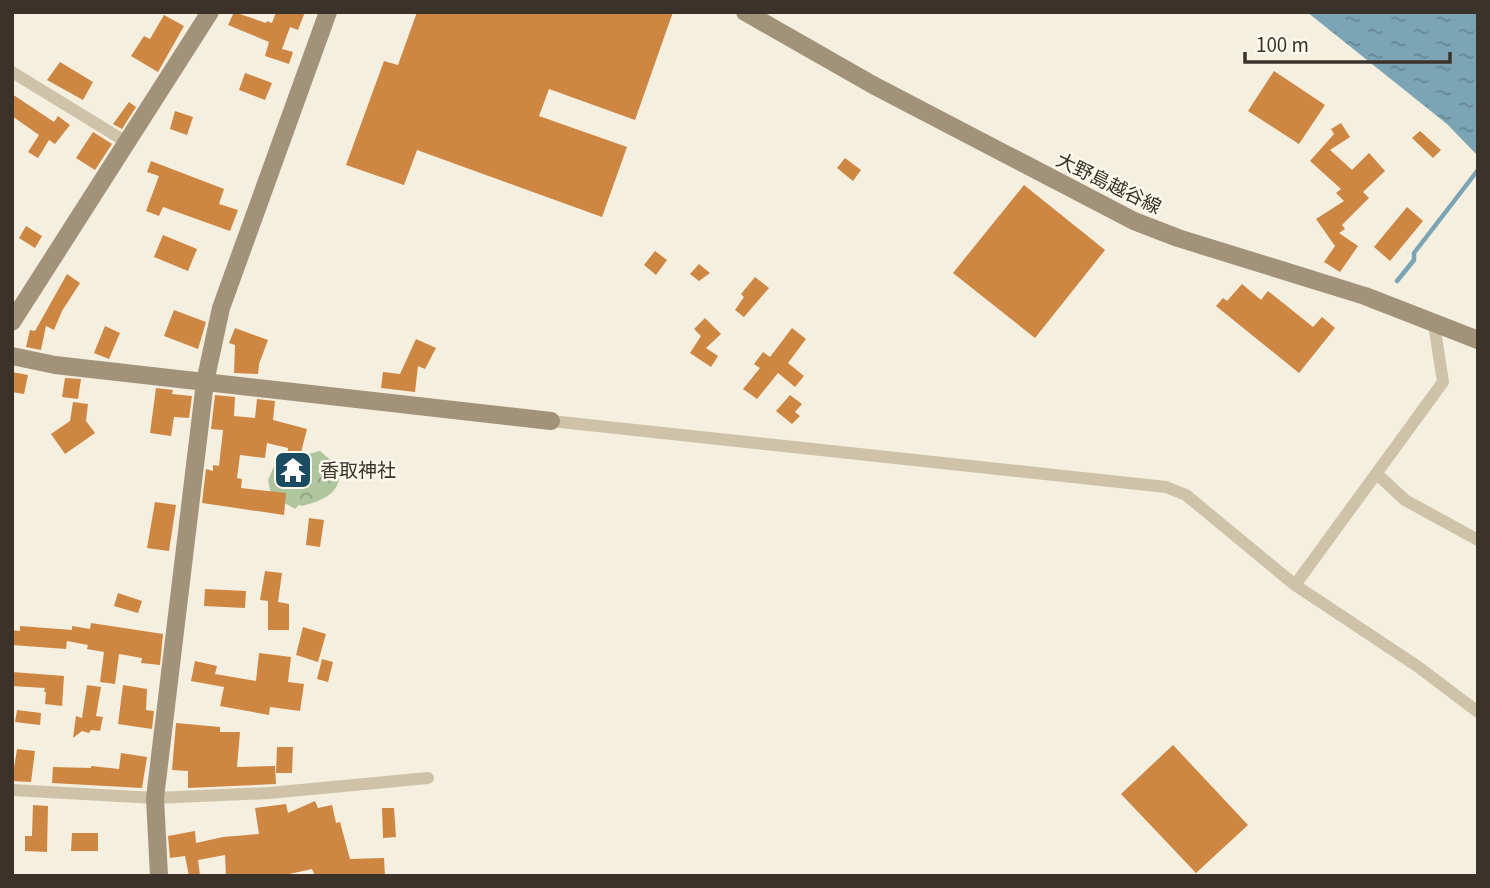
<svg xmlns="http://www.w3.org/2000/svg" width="1490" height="888" font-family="'Source Sans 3','Noto Sans JP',sans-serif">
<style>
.forest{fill:url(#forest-crowns)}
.water{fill:url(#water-ripples)}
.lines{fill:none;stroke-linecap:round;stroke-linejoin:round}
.stream{stroke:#7ba4b4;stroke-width:4.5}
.building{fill:#ce8643}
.street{stroke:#cec3a9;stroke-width:12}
.secondary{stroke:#a2927a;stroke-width:18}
.labels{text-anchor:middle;stroke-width:5;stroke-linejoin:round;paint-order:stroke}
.street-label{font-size:19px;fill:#3b332a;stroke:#fbf8ec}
.poi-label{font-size:19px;fill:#3b332a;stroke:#fbf8ec;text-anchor:start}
</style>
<defs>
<pattern id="forest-crowns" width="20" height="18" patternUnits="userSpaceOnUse" patternTransform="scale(1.75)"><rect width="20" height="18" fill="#aec59d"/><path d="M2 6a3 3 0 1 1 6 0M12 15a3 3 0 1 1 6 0" fill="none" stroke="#8fa180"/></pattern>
<pattern id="water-ripples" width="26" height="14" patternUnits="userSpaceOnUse" patternTransform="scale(1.75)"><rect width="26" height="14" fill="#7ba4b4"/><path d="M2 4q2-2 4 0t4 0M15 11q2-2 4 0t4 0" fill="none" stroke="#668693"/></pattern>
</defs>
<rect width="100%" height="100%" fill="#f5efdf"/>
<path class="forest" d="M320,451L340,468C341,494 324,500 302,506L299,505L295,509L271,495L268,480L275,464C287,467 296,476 308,467L304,458L308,454Z"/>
<path class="water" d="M1307,12H1478V156L1447,124Z"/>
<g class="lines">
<path class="stream" d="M1397,281L1414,260V253L1478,170"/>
</g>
<path class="building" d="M234,12L266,23L267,21L272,23L276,12H305L298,30L290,27L282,49L293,52L289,64L265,56L269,42L228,25Z
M417,12H673L635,120L549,89L539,116L627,147L602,217L417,150L404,185L346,165L384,61L398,65Z
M164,15L184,26L158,72L131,56L144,36L150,39Z
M60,62L93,82L83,100L47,80Z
M1274,71L1325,105L1299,144L1248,111Z
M245,73L272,83L265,100L239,90Z
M12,94L54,122L58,116L70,125L55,144L49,140L38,158L28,152L39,135L12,116Z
M129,102L136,107L122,129L113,124Z
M175,111L193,117L187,135L170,129Z
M1341,123L1350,137L1330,150L1352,170L1369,153L1385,171L1363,192L1369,198L1342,225L1345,229L1339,233L1358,246L1340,272L1324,262L1335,246L1316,219L1344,201L1336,193L1341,189L1310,161L1334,134L1331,129Z
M1420,131L1441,150L1433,158L1412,138Z
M93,132L112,144L95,170L76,158Z
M845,158L861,170L853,181L837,168Z
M151,161L224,189L219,204L238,210L230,231L163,207L159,216L146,211L159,176L147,172Z
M1024,185L1105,250L1035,338L953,273Z
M1407,207L1423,221L1390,261L1374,247Z
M26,226L42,236L35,248L19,238Z
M163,235L197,249L188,271L154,257Z
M655,251L667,260L656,275L644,265Z
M699,264L710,273L699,281L690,274Z
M67,274L80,283L62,311L54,330L46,326L41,350L26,347L30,330L35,331Z
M755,277L769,288L744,317L735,310L744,297L741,294Z
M1242,284L1261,300L1268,291L1313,327L1322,317L1335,328L1299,373L1216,306L1223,298L1227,301Z
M174,310L206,322L198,349L164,336Z
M705,318L721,334L706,348L718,356L711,367L690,353L701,336L694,329Z
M105,326L120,333L109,359L94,353Z
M235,328L268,340L259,364L258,374L234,373L235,345L229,343Z
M792,328L806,339L788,363L804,376L795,387L778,373L757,399L743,389L760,368L754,364L763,352L770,357Z
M416,339L436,348L425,369L418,366L415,392L381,388L383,372L400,374Z
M12,372L28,375L24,394L12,392Z
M65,378L81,379L78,399L62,397Z
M156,388L173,390L172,394L192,396L189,418L174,417L171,436L150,433Z
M215,395L235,397L234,416L255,418L257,399L275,401L273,420L307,429L296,472L286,471L288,448L267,443L265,458L240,455L237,478L242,479L241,488L286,493L284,515L202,503L206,469L213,471V465L219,466L223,430L211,429Z
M790,395L802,404L795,412L800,416L792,424L776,411Z
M73,402L88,404L86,421L95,433L65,454L51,434L70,421Z
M155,502L176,505L169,551L147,548Z
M309,518L324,520L320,547L306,545Z
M265,571L282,573L278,602L289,604V630H268V601L260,600Z
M205,589L246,591L245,608L204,606Z
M118,593L142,601L138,613L114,606Z
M91,623L163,634L160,665L141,663L142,658L119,654L115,684L100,682L104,652L87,649L88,645L67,641L66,649L12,645V630L20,631V626L72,630V626L90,629Z
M303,627L326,634L318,662L296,655Z
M259,653L291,657L288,682L304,684L300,711L270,707L269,715L220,706L224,687L191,681L195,661L217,666L215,674L256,681Z
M322,659L333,662L328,682L317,679Z
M12,672L64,676L62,706L45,704L46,692H44L45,688L12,686Z
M87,685L101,687L96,716L103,717L100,731L91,730L89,733L82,731L73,738L76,716L82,718Z
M123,685L147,689L146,710L154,711L152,729L118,724Z
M17,710L41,713L40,725L15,722Z
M176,723L220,727V732H240L237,767L275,766L276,784L188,788V771L172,770Z
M1173,745L1248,825L1196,873L1121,794Z
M277,747H293L292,773H276Z
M17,749L35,751L31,782L12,781Z
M121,753L147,757L142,788L52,783L53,767L91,768V766L119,769Z
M315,801L318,808L332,805L336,823L340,822L350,859L384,858L385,876H315L312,869L280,876H226L225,855L198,860L200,876H189L185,856L170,858L168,836L195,831L196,843L223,837L259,834L255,808L286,804L288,813Z
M33,805L48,806L47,852L25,851V836H32Z
M382,808H394L396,837L383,838Z
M72,833H98V851H71Z"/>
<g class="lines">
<path class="street" d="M12,72L128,143
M551,421L1166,487L1186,495L1295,585L1417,666L1478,712
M1377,474L1405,500L1478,540
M1295,585L1443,382L1434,324
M12,790L155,798L269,793L428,778"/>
<path class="secondary" d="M745,12L873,85L1134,221L1178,238L1365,296L1478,340
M12,322L210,12
M12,356L55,365L551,421
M159,876L155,798L205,382L221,308L328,12"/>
</g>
<defs>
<symbol id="temple-square" viewBox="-11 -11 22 22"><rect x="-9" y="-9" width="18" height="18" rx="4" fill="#1b4b60" stroke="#fbf8ec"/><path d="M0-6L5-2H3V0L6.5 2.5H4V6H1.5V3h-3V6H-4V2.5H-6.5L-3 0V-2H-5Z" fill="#fff"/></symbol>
</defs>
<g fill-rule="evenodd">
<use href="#temple-square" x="271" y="448" width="44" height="44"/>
</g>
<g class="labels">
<g class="street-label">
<text transform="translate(1109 183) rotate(26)" y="7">大野島越谷線</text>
</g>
<g class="poi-label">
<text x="320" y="477">香取神社</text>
</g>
</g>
<rect width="1490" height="888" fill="none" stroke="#3b332a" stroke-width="28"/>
<path d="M1245 52v10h205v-10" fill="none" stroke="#3b332a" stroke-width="3.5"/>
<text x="1256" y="52" font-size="21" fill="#3b332a" stroke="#fbf8ec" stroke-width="5" paint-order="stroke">100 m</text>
</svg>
